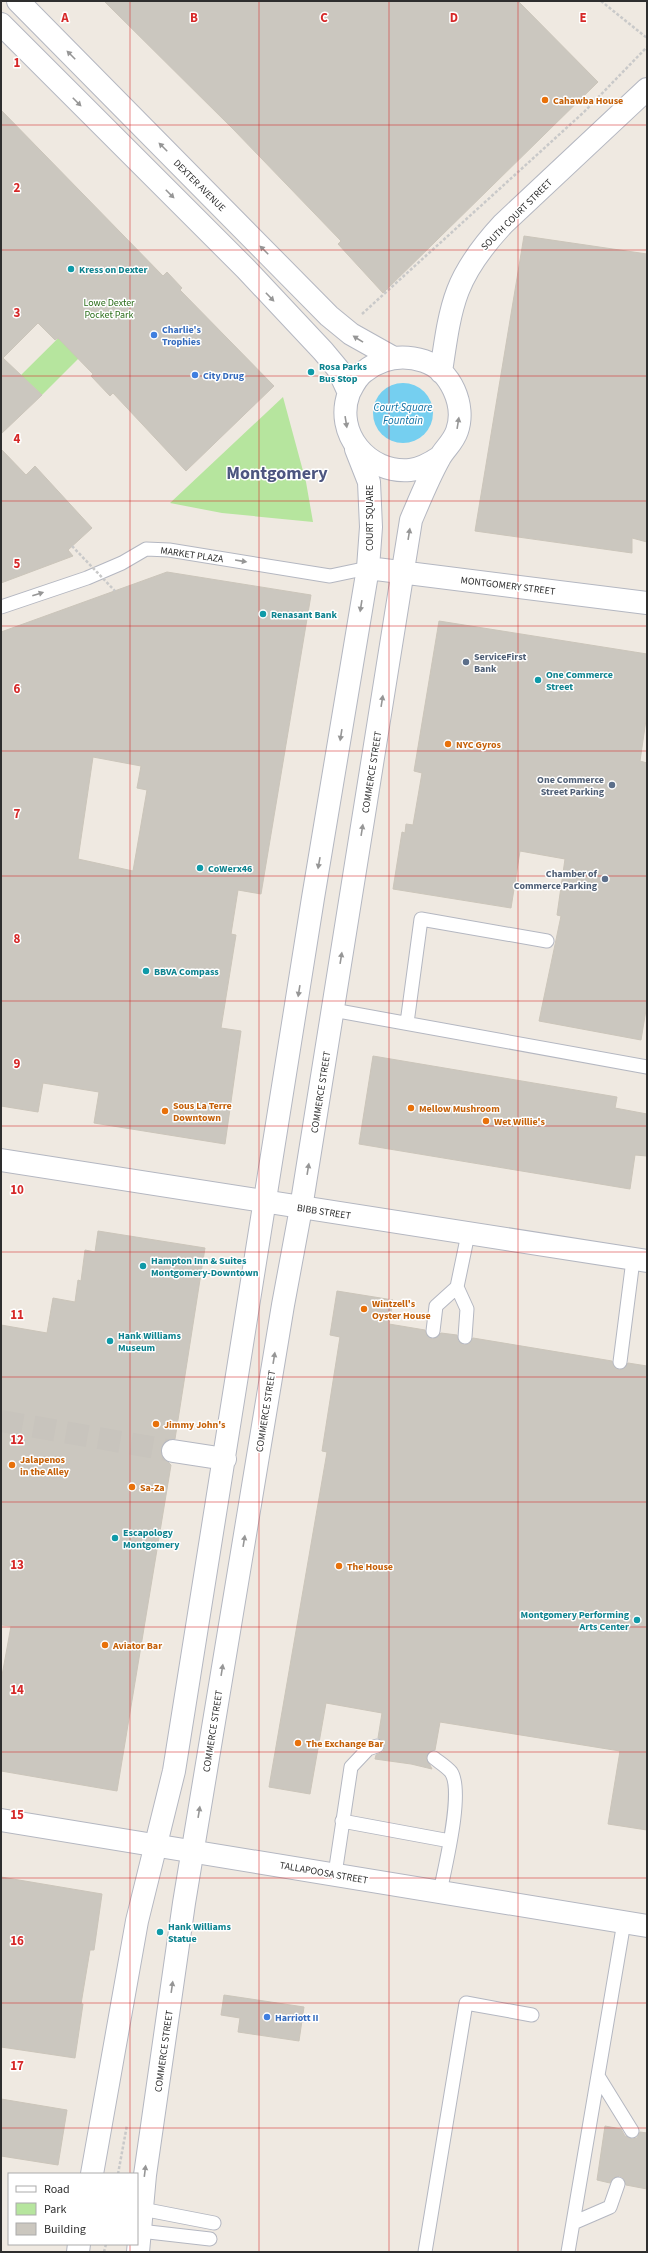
<svg xmlns="http://www.w3.org/2000/svg" width="648" height="2253" font-family="'Source Sans 3',sans-serif">
<style>
.green{fill:#b6e59e}
.water{fill:#75cff0}
.building{fill:#cbc7bf;stroke:#cbc5ba;fill-rule:evenodd}
.lines{fill:none;stroke-linecap:round;stroke-linejoin:round}
.street-tunnel{stroke:#c8c4bd;stroke-width:22;stroke-dasharray:22 11;stroke-linecap:butt}
.lane-casing{stroke:#b4b7c1;stroke-width:15}
.street-casing{stroke:#b4b7c1;stroke-width:24}
.secondary-casing{stroke:#b4b7c1;stroke-width:24}
.path{stroke:#c9c9c9;stroke-width:2.5;stroke-dasharray:3 2;stroke-linecap:butt}
.lane{stroke:#fff;stroke-width:13}
.street{stroke:#fff;stroke-width:22}
.secondary{stroke:#fff;stroke-width:22}
.path-bridge{stroke:#c9c9c9;stroke-width:2.5;stroke-dasharray:3 2;stroke-linecap:butt}
.oneway{fill:#969696}
.grid{fill:none;stroke:#d62828;stroke-width:1;stroke-opacity:0.55}
.food-dot{fill:#e8710a;stroke:#fff;stroke-width:1.5}
.culture-dot{fill:#0f9aa8;stroke:#fff;stroke-width:1.5}
.shop-dot{fill:#3f7fe0;stroke:#fff;stroke-width:1.5}
.service-dot{fill:#5c6f8a;stroke:#fff;stroke-width:1.5}
.labels{text-anchor:middle;stroke-width:3;stroke-linejoin:round;paint-order:stroke}
.food-label{font-size:10px;font-weight:bold;fill:#c56008;stroke:#fff;text-anchor:start}
.street-label{font-size:10px;fill:#2e2e2e;stroke:#fff}
.culture-label{font-size:10px;font-weight:bold;fill:#0d838f;stroke:#fff;text-anchor:start}
.park-label{font-size:10px;fill:#2c6e1b;stroke:#fff}
.shop-label{font-size:10px;font-weight:bold;fill:#366cbe;stroke:#fff;text-anchor:start}
.service-label{font-size:10px;font-weight:bold;fill:#4e5e75;stroke:#fff;text-anchor:end}
.water-label{font-size:11px;font-style:italic;fill:#0d6fa3;stroke:#fff}
.town-label{font-size:18px;font-weight:bold;fill:#4d5680;stroke:#fff}
.grid-label{font-size:13px;text-anchor:middle;font-weight:bold;fill:#d62828;stroke:#fff;stroke-width:3;stroke-linejoin:round;paint-order:stroke}
</style>
<rect width="100%" height="100%" fill="#efe9e1"/>
<path class="green" d="M142,255L78,359L42,395L21,375Z
M283,397L306,482L313,522L222,513L170,503Z"/>
<path class="water" d="M373 413a30 30 0 1 1 60 0a30 30 0 1 1-60 0Z"/>
<path class="building" d="M104,1H518L598,82L383,293L338,244L341,241L233,129Z
M1,110L163,276L167,272L182,288L180,290L274,386L186,471L113,393L110,396L91,376L93,374L58,338L55,340L38,323L3,358L42,395L1,434Z
M524,236L647,254V542L632,538V553L475,531Z
M1,449L26,475L35,466L92,528L68,550L73,556L1,583Z
M167,572L311,595L261,894L238,890L231,934L236,935L221,1028L241,1031L225,1144L94,1123L99,1092L43,1083L38,1112L1,1106V632ZM93,757L141,766L137,788L147,790L133,871L78,859Z
M439,621L647,654V713L640,761L647,763V1004L641,1040L539,1021L561,916L557,915L565,859L520,851L511,908L393,889L402,832L405,833L406,824L413,825L422,773L414,771Z
M373,1056L617,1097L615,1108L647,1114V1156L635,1155L630,1189L359,1144Z
M98,1231L205,1248L175,1439L168,1440L161,1449L162,1456L171,1465L117,1791L1,1771V1681L11,1626L1,1625V1325L47,1333L53,1298L75,1302L78,1280L81,1281L85,1250L95,1252Z
M337,1291L393,1300L389,1324L425,1330L426,1334L432,1339L436,1338L441,1333L457,1335L458,1341L464,1345L469,1344L473,1338L612,1361L613,1365L619,1370L623,1369L628,1363L647,1366V1830L608,1824L620,1751L440,1722L435,1750L431,1751L426,1757L432,1769L411,1764L375,1759L376,1755L383,1752L385,1747L383,1740L378,1738L382,1713L326,1703L310,1794L269,1787L327,1452L322,1451L340,1337L330,1335Z
M1,1877L102,1894L94,1950H90L81,2004H83L75,2058L1,2047Z
M224,1995L304,2007L299,2041L238,2032L240,2018L221,2015Z
M1,2099L67,2110L58,2165L1,2156Z
M605,2126L621,2129L625,2136L632,2139L637,2138L640,2132L647,2133V2189L626,2185L624,2179L620,2176L613,2178L610,2183L597,2180Z"/>
<g class="lines">
<path class="street-tunnel" d="M1,1421L173,1451"/>
<defs>
<path id="lane" d="M1,607L87,578L122,563L146,549L169,550L330,576L368,568
M333,1010L647,1067
M407,1023L421,919L547,941
M457,1287L467,1309L465,1337
M433,1331L436,1306L457,1287L468,1234
M620,1362L633,1260
M434,1758C439,1762 447,1767 451,1772C464,1791 445,1867 440,1892
M342,1821L450,1841
M335,1874L351,1767L368,1749L377,1746
M598,2076L632,2131
M142,2209L214,2223
M573,2223L610,2207L618,2184
M140,2231L210,2239
M425,2252L466,2003L532,2015
M568,2252L624,1922"/>
<path id="street" d="M18,1L329,316L351,334L392,357
M1,24L246,269L323,351L338,369L349,393
M441,372C451,303 454,277 503,224L647,89
M368,568L647,603
M173,1451L225,1459
M92,2174L137,1921L174,1771L313,898L368,568L371,527L369,482L356,449
M78,2252L79,2244
M138,2252L145,2175L184,1903L283,1305L301,1208L411,520C420,499 428,479 439,459C444,449 453,443 457,431C466,406 451,370 424,361C402,354 383,357 365,371C357,376 353,385 349,393C334,433 368,474 410,470C421,469 431,463 440,457"/>
<path id="secondary" d="M1,1160L647,1261
M1,1820L647,1926"/>
</defs>
<use href="#lane" class="lane-casing"/>
<use href="#street" class="street-casing"/>
<use href="#secondary" class="secondary-casing"/>
<path class="path" d="M601,1L647,38
M362,314L584,112L647,47
M118,2174L127,2125
M104,2252L106,2244"/>
<use href="#lane" class="lane"/>
<use href="#street" class="street"/>
<use href="#secondary" class="secondary"/>
<path class="path-bridge" d="M72,546L115,591"/>
</g>
<defs><path id="oneway-solid" d="M-6-.8H1V-3.2L6.5 0L1 3.2V.8H-6Z"/></defs>
<g class="oneway">
<use href="#oneway-solid" transform="translate(71 55) rotate(-135)"/>
<use href="#oneway-solid" transform="translate(77 102) rotate(45)"/>
<use href="#oneway-solid" transform="translate(163 147) rotate(-135)"/>
<use href="#oneway-solid" transform="translate(170 194) rotate(45)"/>
<use href="#oneway-solid" transform="translate(264 250) rotate(-135)"/>
<use href="#oneway-solid" transform="translate(270 297) rotate(46)"/>
<use href="#oneway-solid" transform="translate(358 339) rotate(-148)"/>
<use href="#oneway-solid" transform="translate(346 422) rotate(81)"/>
<use href="#oneway-solid" transform="translate(458 423) rotate(-81)"/>
<use href="#oneway-solid" transform="translate(409 534) rotate(-81)"/>
<use href="#oneway-solid" transform="translate(241 561) rotate(9)"/>
<use href="#oneway-solid" transform="translate(38 594) rotate(-18)"/>
<use href="#oneway-solid" transform="translate(361 606) rotate(99)"/>
<use href="#oneway-solid" transform="translate(382 701) rotate(-81)"/>
<use href="#oneway-solid" transform="translate(341 735) rotate(99)"/>
<use href="#oneway-solid" transform="translate(362 830) rotate(-81)"/>
<use href="#oneway-solid" transform="translate(319 863) rotate(100)"/>
<use href="#oneway-solid" transform="translate(341 958) rotate(-81)"/>
<use href="#oneway-solid" transform="translate(299 991) rotate(99)"/>
<use href="#oneway-solid" transform="translate(308 1169) rotate(-81)"/>
<use href="#oneway-solid" transform="translate(274 1358) rotate(-81)"/>
<use href="#oneway-solid" transform="translate(244 1541) rotate(-81)"/>
<use href="#oneway-solid" transform="translate(222 1670) rotate(-81)"/>
<use href="#oneway-solid" transform="translate(199 1812) rotate(-81)"/>
<use href="#oneway-solid" transform="translate(172 1987) rotate(-82)"/>
<use href="#oneway-solid" transform="translate(145 2171) rotate(-83)"/>
</g>
<path class="grid" d="M130,1V2174M259,1V2252M389,1V2252M518,1V2252M1,125H647M1,250H647M1,376H647M1,501H647M1,626H647M1,751H647M1,876H647M1,1001H647M1,1126H647M1,1252H647M1,1377H647M1,1502H647M1,1627H647M1,1752H647M1,1878H647M1,2003H647M1,2128H647M130,2244V2252"/>
<g class="food-dot">
<circle cx="545" cy="100" r="4"/>
<circle cx="448" cy="744" r="4"/>
<circle cx="411" cy="1108" r="4"/>
<circle cx="165" cy="1111" r="4"/>
<circle cx="486" cy="1121" r="4"/>
<circle cx="364" cy="1309" r="4"/>
<circle cx="156" cy="1424" r="4"/>
<circle cx="12" cy="1465" r="4"/>
<circle cx="132" cy="1487" r="4"/>
<circle cx="339" cy="1566" r="4"/>
<circle cx="105" cy="1645" r="4"/>
<circle cx="298" cy="1743" r="4"/>
</g>
<g class="culture-dot">
<circle cx="71" cy="269" r="4"/>
<circle cx="311" cy="372" r="4"/>
<circle cx="263" cy="614" r="4"/>
<circle cx="538" cy="680" r="4"/>
<circle cx="200" cy="868" r="4"/>
<circle cx="146" cy="971" r="4"/>
<circle cx="143" cy="1266" r="4"/>
<circle cx="110" cy="1341" r="4"/>
<circle cx="115" cy="1538" r="4"/>
<circle cx="637" cy="1620" r="4"/>
<circle cx="160" cy="1932" r="4"/>
</g>
<g class="shop-dot">
<circle cx="154" cy="335" r="4"/>
<circle cx="195" cy="375" r="4"/>
<circle cx="267" cy="2017" r="4"/>
</g>
<g class="service-dot">
<circle cx="466" cy="662" r="4"/>
<circle cx="612" cy="785" r="4"/>
<circle cx="605" cy="879" r="4"/>
</g>
<g class="labels">
<g class="food-label">
<text x="553" y="104">Cahawba House</text>
<text x="456" y="748">NYC Gyros</text>
<text x="173" y="1109">Sous La Terre<tspan x="173" dy="12">Downtown</tspan></text>
<text x="419" y="1112">Mellow Mushroom</text>
<text x="494" y="1125">Wet Willie's</text>
<text x="372" y="1307">Wintzell's<tspan x="372" dy="12">Oyster House</tspan></text>
<text x="164" y="1428">Jimmy John's</text>
<text x="20" y="1463">Jalapenos<tspan x="20" dy="12">in the Alley</tspan></text>
<text x="140" y="1491">Sa-Za</text>
<text x="347" y="1570">The House</text>
<text x="113" y="1649">Aviator Bar</text>
<text x="306" y="1747">The Exchange Bar</text>
</g>
<g class="street-label">
<text transform="translate(200 185) rotate(45)" y="4">DEXTER AVENUE</text>
<text transform="translate(516 214) rotate(-45)" y="4">SOUTH COURT STREET</text>
<text transform="translate(369 518) rotate(-90)" y="4">COURT SQUARE</text>
<text transform="translate(192 554) rotate(8)" y="4">MARKET PLAZA</text>
<text transform="translate(508 585) rotate(7)" y="4">MONTGOMERY STREET</text>
<text transform="translate(371 772) rotate(-81)" y="4">COMMERCE STREET</text>
<text transform="translate(320 1092) rotate(-81)" y="4">COMMERCE STREET</text>
<text transform="translate(324 1211) rotate(9)" y="4">BIBB STREET</text>
<text transform="translate(265 1411) rotate(-81)" y="4">COMMERCE STREET</text>
<text transform="translate(212 1731) rotate(-81)" y="4">COMMERCE STREET</text>
<text transform="translate(324 1872) rotate(10)" y="4">TALLAPOOSA STREET</text>
<text transform="translate(163 2051) rotate(-82)" y="4">COMMERCE STREET</text>
</g>
<g class="culture-label">
<text x="79" y="273">Kress on Dexter</text>
<text x="319" y="370">Rosa Parks<tspan x="319" dy="12">Bus Stop</tspan></text>
<text x="271" y="618">Renasant Bank</text>
<text x="546" y="678">One Commerce<tspan x="546" dy="12">Street</tspan></text>
<text x="208" y="872">CoWerx46</text>
<text x="154" y="975">BBVA Compass</text>
<text x="151" y="1264">Hampton Inn &amp; Suites<tspan x="151" dy="12">Montgomery-Downtown</tspan></text>
<text x="118" y="1339">Hank Williams<tspan x="118" dy="12">Museum</tspan></text>
<text x="123" y="1536">Escapology<tspan x="123" dy="12">Montgomery</tspan></text>
<text x="629" y="1618" text-anchor="end">Montgomery Performing<tspan x="629" dy="12">Arts Center</tspan></text>
<text x="168" y="1930">Hank Williams<tspan x="168" dy="12">Statue</tspan></text>
</g>
<g class="park-label">
<text x="109" y="306">Lowe Dexter<tspan x="109" dy="12">Pocket Park</tspan></text>
</g>
<g class="shop-label">
<text x="162" y="333">Charlie's<tspan x="162" dy="12">Trophies</tspan></text>
<text x="203" y="379">City Drug</text>
<text x="275" y="2021">Harriott II</text>
</g>
<g class="service-label">
<text x="474" y="660" text-anchor="start">ServiceFirst<tspan x="474" dy="12">Bank</tspan></text>
<text x="604" y="783">One Commerce<tspan x="604" dy="12">Street Parking</tspan></text>
<text x="597" y="877">Chamber of<tspan x="597" dy="12">Commerce Parking</tspan></text>
</g>
<g class="water-label">
<text x="403" y="411">Court Square<tspan x="403" dy="13">Fountain</tspan></text>
</g>
<g class="town-label">
<text x="277" y="479">Montgomery</text>
</g>
</g>
<g class="grid-label">
<text x="65" y="22">A</text>
<text x="194" y="22">B</text>
<text x="324" y="22">C</text>
<text x="454" y="22">D</text>
<text x="583" y="22">E</text>
<text x="17" y="67">1</text>
<text x="17" y="192">2</text>
<text x="17" y="317">3</text>
<text x="17" y="443">4</text>
<text x="17" y="568">5</text>
<text x="17" y="693">6</text>
<text x="17" y="818">7</text>
<text x="17" y="943">8</text>
<text x="17" y="1068">9</text>
<text x="17" y="1194">10</text>
<text x="17" y="1319">11</text>
<text x="17" y="1444">12</text>
<text x="17" y="1569">13</text>
<text x="17" y="1694">14</text>
<text x="17" y="1819">15</text>
<text x="17" y="1945">16</text>
<text x="17" y="2070">17</text>
</g>
<rect width="648" height="2253" fill="none" stroke="#2e2e2e" stroke-width="4"/>
<rect x="8" y="2173" width="130" height="72" fill="#ffffff" stroke="#ababab"/>
<rect x="16" y="2186" width="20" height="6" fill="#ffffff" stroke="#ababab"/>
<text x="44" y="2193" font-size="12" fill="#2e2e2e">Road</text>
<rect x="16" y="2203" width="20" height="12" fill="#b6e59e" stroke="#ababab"/>
<text x="44" y="2213" font-size="12" fill="#2e2e2e">Park</text>
<rect x="16" y="2223" width="20" height="12" fill="#cbc7bf" stroke="#ababab"/>
<text x="44" y="2233" font-size="12" fill="#2e2e2e">Building</text>
</svg>
